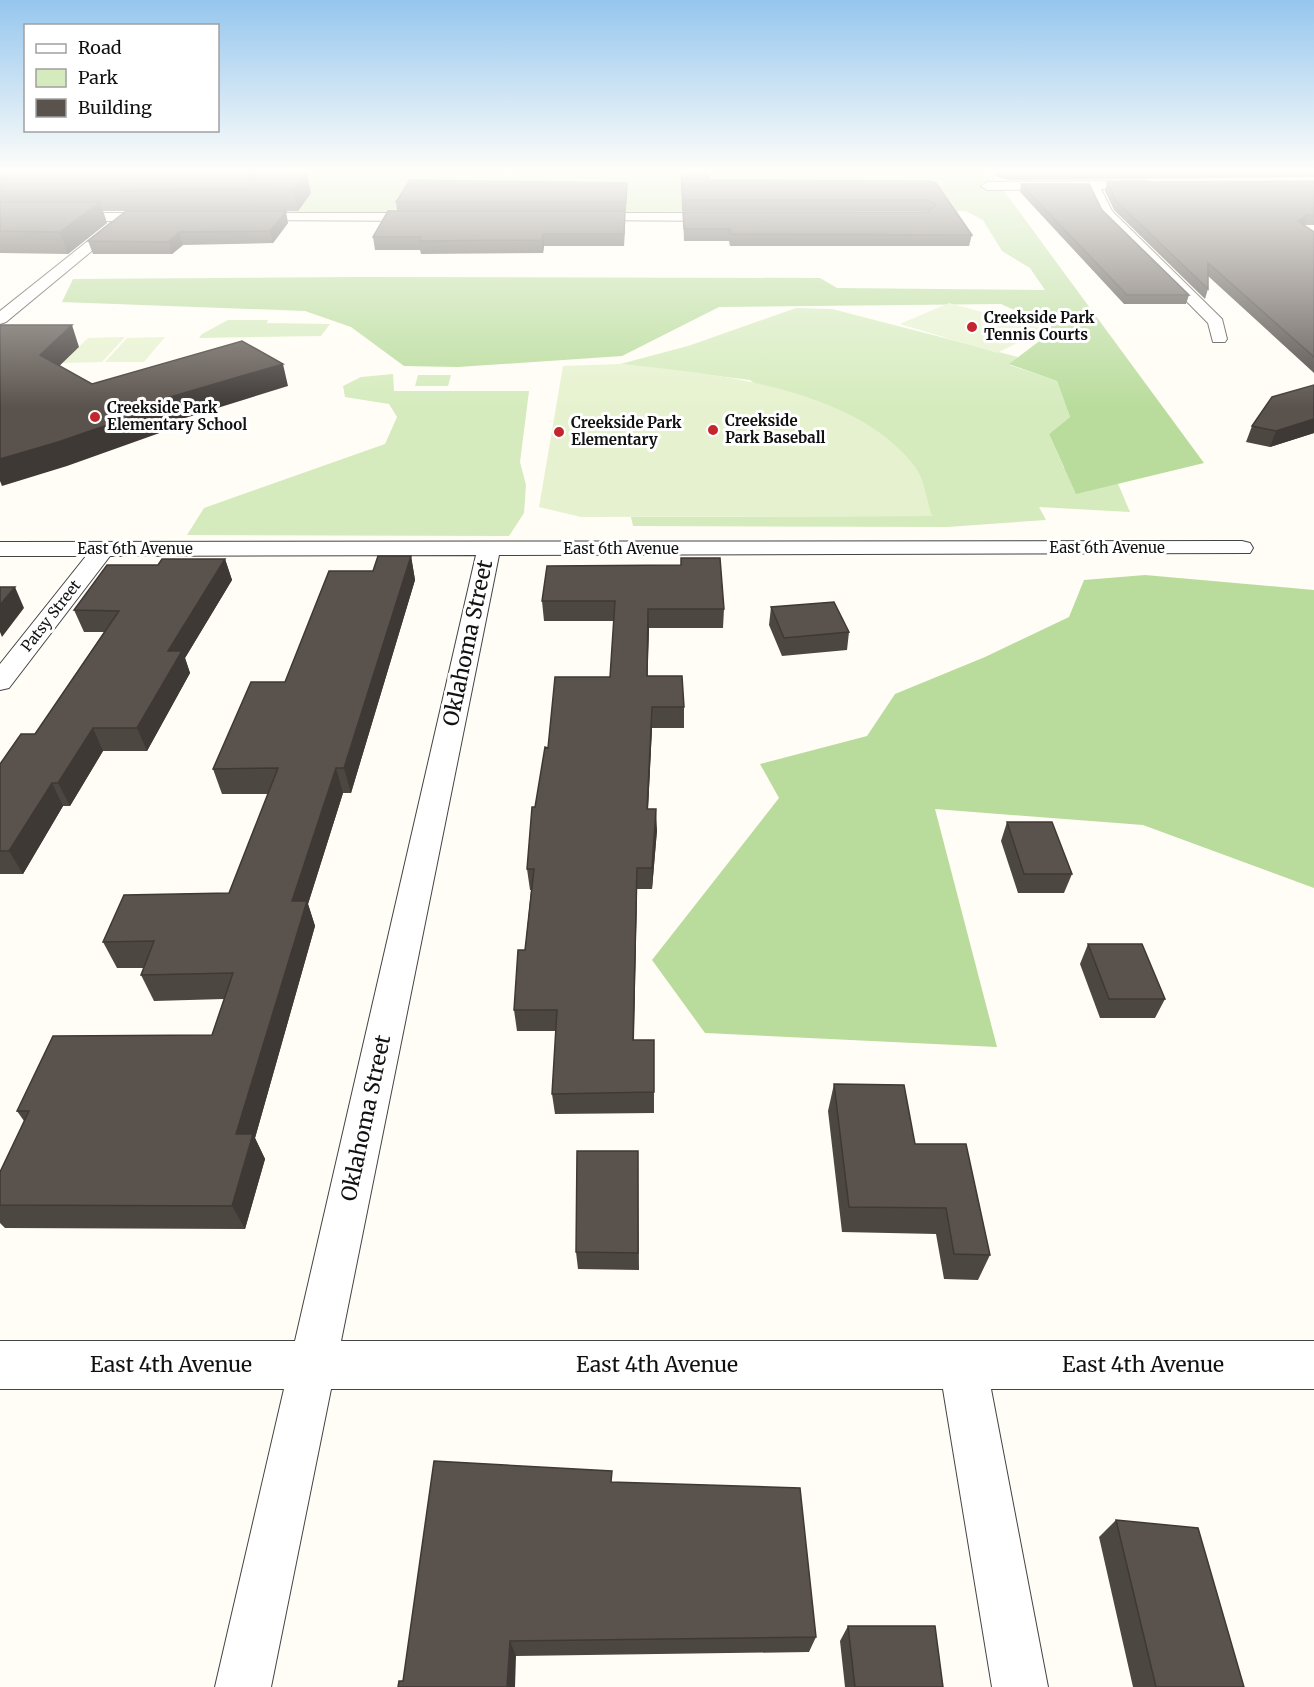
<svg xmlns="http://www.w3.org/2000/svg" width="1314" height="1687" font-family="Merriweather,serif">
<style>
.green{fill:#d5ebbd}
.forest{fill:#b9dc9c}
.pitch{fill:#e6f2cf}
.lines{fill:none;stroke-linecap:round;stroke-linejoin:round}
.street-casing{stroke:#444;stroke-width:2}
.street{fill:#fff;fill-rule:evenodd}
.wall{fill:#4d4742}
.shaded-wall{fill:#3f3936}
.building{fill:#5a524d;stroke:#3f3936;stroke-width:1.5}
.poi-dot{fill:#c4262e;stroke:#fff;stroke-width:2}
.labels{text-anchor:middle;stroke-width:6;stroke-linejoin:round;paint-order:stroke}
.far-poi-label{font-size:15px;font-weight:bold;fill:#111;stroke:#fff;text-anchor:start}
.far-street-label{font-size:15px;fill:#111;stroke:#fff}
.near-street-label{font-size:21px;fill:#111;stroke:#fff}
</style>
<rect width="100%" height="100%" fill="#fffdf5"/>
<path class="green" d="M796,308L832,309L1018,357L1010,365L1057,381L1070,417L1049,434L1064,468L1113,472L1130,512L1039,507L1046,520L947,527L633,526L631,517L932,516L750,380L620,364L688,346Z
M228,320H268L267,323L330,324L321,336L199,338L202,334Z
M393,374L394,391H529L520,462L526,485L524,513L509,536L187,535L204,508L385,444L397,417L389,404L345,397L343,386L361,377Z
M418,375H451L448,386H415Z"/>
<path class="forest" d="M272,172H990L1204,463L1076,494L1049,434L1070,417L1057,381L1009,364L1050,333L1043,323L1001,304L719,307L622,356L458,367L404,366L351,327L305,311L62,302L73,279L357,277L820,278L837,288L1045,290L1030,268L1002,251L983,220L966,211L176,213L188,202L232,203Z
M1145,575L1314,590V888L1143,825L935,809L997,1047L705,1033L652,960L779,798L760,764L867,736L895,694L985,657L1069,617L1084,580Z"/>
<path class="pitch" d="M949,303L1045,329L997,353L900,324Z
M125,337L102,362L63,363L88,338Z
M165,337L144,362H105L127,338Z
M620,364C712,373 857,387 916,468C925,481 927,502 932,516L581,517L539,507L563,366Z"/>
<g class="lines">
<defs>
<path id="street" d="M1148,181L1154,185L1152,188L1101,189L1112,211L1222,319L1227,339L1225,342H1213L1208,323L1102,216L1089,189L987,190L981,186L987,182Z
M0,213H163L169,217L163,221H128L6,322L0,324V311L113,221H0Z
M246,213H427L433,217L427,221L241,220L240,217Z
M582,213H727L733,217L727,221L577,220L576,217Z
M1242,541L1250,543L1253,548L1250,553L499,555L341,1341H1314V1389H991L1048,1687H992L943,1389H331L271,1687H215L284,1389H0V1341H295L476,555L110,556L9,688L0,690V664L86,556H0V542Z"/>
</defs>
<use href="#street" class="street-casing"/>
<use href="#street" class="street"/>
</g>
<path class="wall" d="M0,172H265L263,173L311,193L298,211H148L288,223L273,243L183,245L172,254H93L88,241L126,211H103L107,223L68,254L0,253Z
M993,172H1314V177L1009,180L997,177Z
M681,174L709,180L928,181L972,235L969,246H730L729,241H684L683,212H928L926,211H682Z
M1314,181V225H1304L1314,232V373L1208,276V289L1205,299L1114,210L1105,191L1107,182Z
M627,183L626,211H397L396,202Z
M1021,184L1102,210L1189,295L1186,304H1124L1020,192Z
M625,211L624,246H544L543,253L421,254L420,250H375L373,237Z
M1314,385V433L1270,447L1246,442L1252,426Z
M411,556L415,580L351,793H343L308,904L315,926L255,1138L265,1159L245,1229L5,1228L0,1223V1205L24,1121L17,1111L212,1035L224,999L154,1001L141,975L144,968H117L103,942L229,893L268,794H222L213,769L285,682L373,571Z
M225,559L232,580L185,658L190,673L147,751H103L70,806H63L23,874H0V764L35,734L104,632H84L74,610L158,565Z
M681,565L724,609L723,628H649L647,676L684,707V728H652L648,809L657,830L652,889H637L634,1040H654V1113L555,1114L552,1094L556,1031H517L514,1010L525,950L531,890H530L527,869L535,807L548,748L610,677L614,621H544L542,601Z
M771,607L849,632L847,650L782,656L769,625Z
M1007,822L1072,874L1064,893H1018L1001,841Z
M1088,944L1165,999L1155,1018H1100L1080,964Z
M834,1084L915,1144L990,1255L978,1280L944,1279L936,1234L842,1232L828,1111Z
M638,1151L639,1270L578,1269L576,1252Z
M613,1482L816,1637L809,1652L516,1656L403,1681Z
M1116,1520L1244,1687H1133L1099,1537Z
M848,1626L943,1687H845L840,1641Z"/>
<path class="shaded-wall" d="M233,172H265L240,190L232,173Z
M307,174L311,193L298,211L294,190Z
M100,202L107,223L68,254L60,232Z
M286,211L288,223L273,243L270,231Z
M625,211V223L624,246V234Z
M1307,215L1304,225L1298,221Z
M179,232L183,245L172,254L169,242Z
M543,234L544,246L543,253L542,240Z
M72,325L79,347L48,377L40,355Z
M283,364L288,386L166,424L168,430L67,466L2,486L0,481V459L153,402Z
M1314,419V433L1270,447L1276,431Z
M411,556L415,580L351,793L344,768Z
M225,559L232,580L185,658L190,673L147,751L137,728L168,651Z
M15,587L24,608L2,637L0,632V605Z
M648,609L649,628L647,697V676Z
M652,707V728L647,830V809Z
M93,728L103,751L70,806L58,783Z
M336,768L343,793L308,904L315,926L255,1138L265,1159L245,1229L232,1206L236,1134L292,901Z
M52,783L63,806L23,874L9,851Z
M656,809L657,830L652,889V868Z
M637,868V889L633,1061V1040Z
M510,1641L516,1656L515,1687H507Z"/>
<path class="building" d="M0,172H233L232,173L307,174L294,190L0,191Z
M681,174H708L709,180L928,181L936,183L972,235L731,234L730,229H684L683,212H928L936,205L928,200H683Z
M410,180L627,183L626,202H396Z
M1314,181V216L1307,215L1298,221L1314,232V357L1208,263V289L1116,201L1107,182Z
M1021,184H1089L1102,210L1189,295H1127Z
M0,202H100L60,232L0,231Z
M126,211H286L270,231L179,232L169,242L88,241Z
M388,211H625L624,234H543L542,240L419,241L421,237H373Z
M0,325H72L40,355L92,384L242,341L283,364L153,402L160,407L58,442L0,459Z
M1314,385V419L1276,431L1252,426L1272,397Z
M378,556H411L344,768H336L292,901H307L236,1134H253L232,1206L0,1205V1172L29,1111H17L53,1036L212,1035L233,973L141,975L154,941L103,942L124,895L229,893L278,768L213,769L251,682H285L329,571H373Z
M681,558H720L724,609H648L647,676H682L684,707H652L647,809H656L652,868H637L633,1040H654V1092L552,1094L557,1010H514L518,950H525L534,869H527L532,807H535L545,747L548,748L555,677H610L615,601H542L547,566L681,565Z
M162,559H225L168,651H182L137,728H93L58,783H52L9,851H0V764L21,734H35L119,611L74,610L107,565H158Z
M0,587H15L0,605Z
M834,602L849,632L784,638L771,607Z
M1007,822H1052L1072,874H1024Z
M1088,944H1142L1165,999H1109Z
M834,1084L904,1085L915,1144H966L990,1255L954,1254L946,1208L849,1207Z
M577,1151H638V1253L576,1252Z
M434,1461L612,1471L611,1482L800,1488L816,1637L510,1641L507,1687H398L399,1681H403Z
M1116,1520L1198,1528L1244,1687H1156Z
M848,1626H935L943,1687H855Z"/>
<linearGradient id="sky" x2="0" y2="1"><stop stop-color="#95c6ee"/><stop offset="0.42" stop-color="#fffefa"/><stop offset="1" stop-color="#fffefa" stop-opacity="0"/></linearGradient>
<rect width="1314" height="408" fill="url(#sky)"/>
<g class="poi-dot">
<circle cx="972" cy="327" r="6"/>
<circle cx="95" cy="417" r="6"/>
<circle cx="713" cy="430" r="6"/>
<circle cx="559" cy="432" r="6"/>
</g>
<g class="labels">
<g class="far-poi-label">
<text x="984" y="323">Creekside Park<tspan x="984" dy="17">Tennis Courts</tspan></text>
<text x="107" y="413">Creekside Park<tspan x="107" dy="17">Elementary School</tspan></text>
<text x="725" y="426">Creekside<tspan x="725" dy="17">Park Baseball</tspan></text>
<text x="571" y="428">Creekside Park<tspan x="571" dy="17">Elementary</tspan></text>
</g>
<g class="far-street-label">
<text x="1107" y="553">East 6th Avenue</text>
<text x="135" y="554">East 6th Avenue</text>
<text x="621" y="554">East 6th Avenue</text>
<text transform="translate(51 616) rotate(-52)" y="5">Patsy Street</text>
</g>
<g class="near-street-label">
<text transform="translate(468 643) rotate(-78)" y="7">Oklahoma Street</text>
<text transform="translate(366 1118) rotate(-78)" y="7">Oklahoma Street</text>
<text x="171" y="1372">East 4th Avenue</text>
<text x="657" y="1372">East 4th Avenue</text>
<text x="1143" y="1372">East 4th Avenue</text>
</g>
</g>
<rect x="24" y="24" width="195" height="108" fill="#ffffff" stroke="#a0a0a0" stroke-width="1.5"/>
<rect x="36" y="44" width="30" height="9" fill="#ffffff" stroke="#a0a0a0" stroke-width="1.5"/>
<text x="78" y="54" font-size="18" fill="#111111">Road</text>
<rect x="36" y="69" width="30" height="18" fill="#d5ebbd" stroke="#a0a0a0" stroke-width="1.5"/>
<text x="78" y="84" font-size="18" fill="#111111">Park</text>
<rect x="36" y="99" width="30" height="18" fill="#5a524d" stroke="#a0a0a0" stroke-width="1.5"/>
<text x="78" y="114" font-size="18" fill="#111111">Building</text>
</svg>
